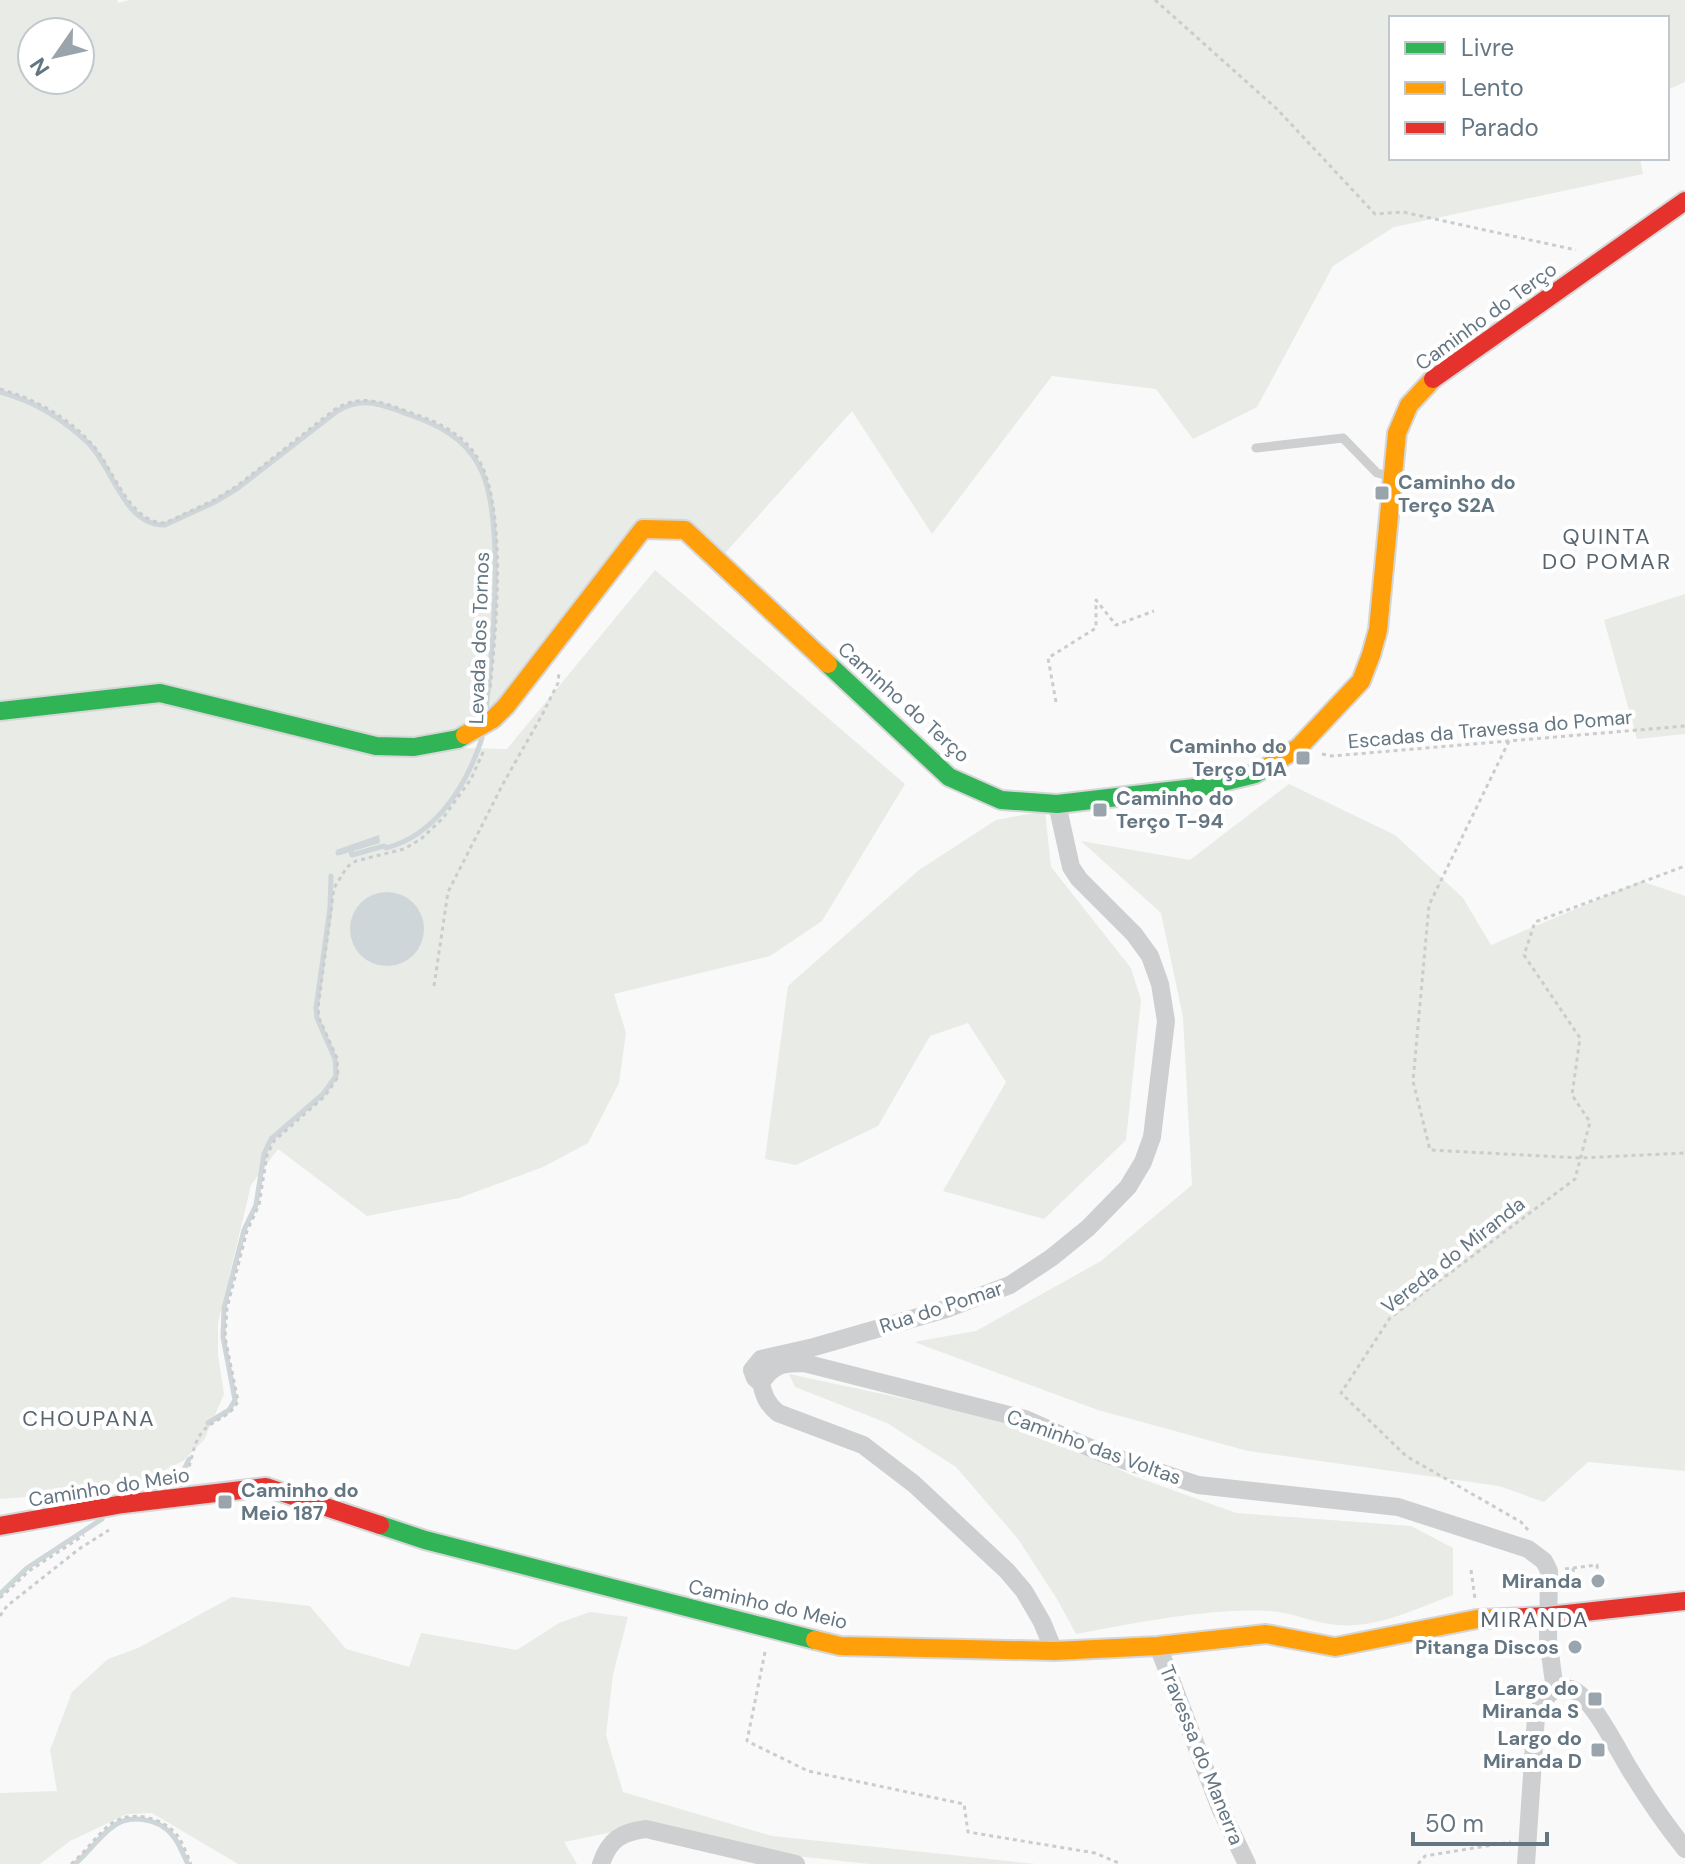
<svg xmlns="http://www.w3.org/2000/svg" width="1685" height="1864" font-family="'DM Sans',sans-serif">
<style>
.green{fill:#e8ebe6;fill-rule:evenodd}
.water{fill:#ced6d9}
.lines{fill:none;stroke-linecap:round;stroke-linejoin:round}
.stream{stroke:#ced6d9;stroke-width:5}
.fast-casing{stroke:#d5d6d7;stroke-width:22}
.slow-casing{stroke:#d5d6d7;stroke-width:22}
.jam-casing{stroke:#d5d6d7;stroke-width:22}
.path{stroke:#cbcccd;stroke-width:3;stroke-dasharray:4 4;stroke-linecap:butt}
.lane{stroke:#cecfd0;stroke-width:9}
.street{stroke:#cecfd0;stroke-width:18}
.fast{stroke:#30b455;stroke-width:18}
.slow{stroke:#ff9f0a;stroke-width:18}
.jam{stroke:#e5322d;stroke-width:18}
.poi-dot{fill:#99a4ac;stroke:#fff;stroke-width:3}
.labels{text-anchor:middle;stroke-width:8;stroke-linejoin:round;paint-order:stroke}
.street-label{font-size:20px;fill:#657683;stroke:#fff}
.poi-label{font-size:20px;font-weight:bold;fill:#657683;stroke:#fff;text-anchor:end}
.neighbourhood-label{font-size:22px;letter-spacing:2px;fill:#57646e;stroke:#fff}
</style>
<rect width="100%" height="100%" fill="#f9f9f9"/>
<path class="green" d="M0,0H117L119,3L129,0H1685V82L1667,90V18H1391V158H1640L1643,174L1394,227L1333,266L1257,407L1193,439L1156,389L1052,376L932,534L852,411L718,561L685,530L643,529L506,706L419,747L507,749L655,570L905,784L822,921L770,956L614,994L626,1033L619,1083L588,1143L543,1167L459,1198L367,1216L278,1149L251,1185L218,1323V1355L224,1394L204,1440L183,1461L125,1490L0,1499ZM32,32H80V80H32Z
M1685,594V734L1637,739L1604,620Z
M1289,784L1395,835L1463,898L1491,945L1641,881L1685,896V1471L1588,1462L1544,1502L1499,1486L1248,1451L1098,1410L914,1342L976,1331L1101,1261L1192,1185L1183,1017L1161,913L1081,841L1190,860Z
M1045,811L1051,867L1131,968L1141,1000L1126,1140L1044,1219L943,1191L1006,1082L968,1023L930,1036L878,1126L796,1165L765,1159L788,986L919,870L996,820Z
M789,1374L1023,1424L1131,1475L1236,1513L1411,1526L1453,1548V1595C1413,1610 1372,1631 1329,1624C1309,1621 1289,1612 1269,1611C1207,1608 1137,1623 1076,1634L1057,1599L1018,1539L956,1467L887,1423L795,1387Z
M232,1597L310,1606L346,1649L409,1667L421,1633L517,1650L559,1623L590,1612L628,1617L613,1674L606,1735L623,1792L772,1836L1036,1864H870L749,1851L623,1830L564,1842L577,1864H238L152,1813L127,1814L70,1841L40,1864H0V1793L57,1791L50,1750L72,1692L108,1659L138,1648Z"/>
<path class="water" d="M379,835L380,843L340,855L336,850Z
M350 929a37 37 0 1 1 74 0a37 37 0 1 1-74 0Z"/>
<g class="lines">
<path class="stream" d="M0,392C35,402 60,417 87,442C113,466 123,526 165,525L215,502L238,488L336,412C362,395 383,405 410,415C438,425 463,437 478,464C507,513 492,652 486,711
M338,853L350,849L352,855L384,846L386,848C436,835 467,785 482,738
M208,1423L229,1410L235,1400L223,1337L224,1308L244,1230L256,1205L264,1154L271,1139L323,1094L336,1076L335,1059L317,1018L316,1008L330,908L331,876
M167,1484L181,1476L189,1459
M0,1594L27,1568L102,1519
M75,1864C88,1853 98,1838 111,1828C129,1813 159,1818 173,1836C180,1844 183,1855 188,1864"/>
<defs>
<path id="fast" d="M828,664L949,777L1001,800L1057,804L1203,787L1255,774L1269,766
M0,711L160,693L376,746L414,747L458,739L465,735
M380,1525L425,1540L815,1640"/>
<path id="slow" d="M465,735L493,719L506,706L643,529L685,530L828,664
M1269,766L1299,747L1361,681L1371,655L1378,630L1397,433L1409,405L1433,379
M815,1640L840,1646L1054,1651L1158,1646L1266,1634L1335,1647L1477,1619L1505,1618"/>
<path id="jam" d="M1433,379L1685,201
M0,1526L123,1504L266,1487L380,1525
M1505,1618L1548,1616L1685,1601"/>
</defs>
<use href="#fast" class="fast-casing"/>
<use href="#slow" class="slow-casing"/>
<use href="#jam" class="jam-casing"/>
<path class="path" d="M1155,0L1277,109L1375,214L1403,212L1576,250
M0,389C35,399 66,416 91,443C113,466 128,523 165,523L214,500L237,486L334,410C360,393 382,402 409,412C435,421 459,431 475,454C509,501 496,632 490,689
M1056,702L1048,658L1096,628V600L1116,625L1154,611
M1509,741L1429,905L1413,1081L1430,1150L1580,1158L1685,1153
M1322,754L1332,756L1685,726
M434,986L448,892L504,782L542,715L558,683L559,672
M186,1474C193,1460 192,1444 203,1431C214,1419 231,1417 238,1401L225,1337L227,1308L247,1231L259,1205L267,1155L274,1141L325,1096L338,1077L337,1058L319,1018L318,1008L334,888L347,867L356,861L404,849L421,839L443,818L471,779L484,750
M1528,1530L1521,1522L1406,1456L1341,1393L1390,1318L1575,1179L1590,1122L1572,1095L1580,1038L1524,955L1535,922L1685,866
M1573,1568L1575,1590
M1565,1569L1597,1565L1599,1589
M1471,1570L1475,1599
M0,1598L29,1571L84,1535
M0,1616L7,1606L79,1549L109,1530
M765,1652L747,1741L808,1771L964,1804L968,1832L1095,1853L1121,1864
M71,1864C86,1852 97,1834 112,1823C132,1810 162,1817 177,1835C183,1843 187,1855 191,1864
M1418,1864L1425,1856L1511,1842"/>
<path class="lane" d="M1256,448L1343,438L1377,473L1389,476"/>
<path class="street" d="M761,1383L755,1378L752,1370L761,1359L814,1347L946,1309L1010,1285L1051,1258L1088,1228L1128,1187L1143,1162L1152,1137L1166,1021L1160,984L1150,956L1134,934L1079,879L1071,867L1057,804
M1158,1646L1220,1808L1247,1864
M1054,1651L1042,1622L1024,1591L1007,1571L914,1484L863,1445L778,1413C767,1404 764,1396 761,1383C773,1364 783,1363 804,1363L1025,1419L1102,1453L1198,1485L1398,1507L1528,1549L1544,1561L1549,1571L1548,1639L1555,1690
M601,1864C609,1840 621,1832 646,1829L796,1864
M1526,1864L1536,1716C1542,1701 1552,1683 1571,1689C1593,1697 1619,1753 1632,1773C1648,1799 1666,1825 1685,1849"/>
<use href="#fast" class="fast"/>
<use href="#slow" class="slow"/>
<use href="#jam" class="jam"/>
</g>
<g class="poi-dot">
<rect x="1374" y="485" width="16" height="16" rx="4"/>
<rect x="1295" y="750" width="16" height="16" rx="4"/>
<rect x="1092" y="802" width="16" height="16" rx="4"/>
<rect x="217" y="1494" width="16" height="16" rx="4"/>
<circle cx="1598" cy="1581" r="8"/>
<circle cx="1575" cy="1647" r="8"/>
<rect x="1587" y="1691" width="16" height="16" rx="4"/>
<rect x="1590" y="1742" width="16" height="16" rx="4"/>
</g>
<g class="labels">
<g class="street-label">
<text transform="translate(1486 316) rotate(-36)" y="7">Caminho do Terço</text>
<text transform="translate(479 638) rotate(-88)" y="7">Levada dos Tornos</text>
<text transform="translate(904 702) rotate(42)" y="7">Caminho do Terço</text>
<text transform="translate(1490 729) rotate(-5)" y="7">Escadas da Travessa do Pomar</text>
<text transform="translate(1453 1255) rotate(-38)" y="7">Vereda do Miranda</text>
<text transform="translate(941 1307) rotate(-18)" y="7">Rua do Pomar</text>
<text transform="translate(1094 1447) rotate(20)" y="7">Caminho das Voltas</text>
<text transform="translate(109 1487) rotate(-9)" y="7">Caminho do Meio</text>
<text transform="translate(768 1604) rotate(13)" y="7">Caminho do Meio</text>
<text transform="translate(1202 1755) rotate(68)" y="7">Travessa do Manerra</text>
</g>
<g class="poi-label">
<text x="1398" y="489" text-anchor="start">Caminho do<tspan x="1398" dy="23">Terço S2A</tspan></text>
<text x="1287" y="753">Caminho do<tspan x="1287" dy="23">Terço D1A</tspan></text>
<text x="1116" y="805" text-anchor="start">Caminho do<tspan x="1116" dy="23">Terço T-94</tspan></text>
<text x="241" y="1497" text-anchor="start">Caminho do<tspan x="241" dy="23">Meio 187</tspan></text>
<text x="1582" y="1588">Miranda</text>
<text x="1559" y="1654">Pitanga Discos</text>
<text x="1579" y="1695">Largo do<tspan x="1579" dy="23">Miranda S</tspan></text>
<text x="1582" y="1745">Largo do<tspan x="1582" dy="23">Miranda D</tspan></text>
</g>
<g class="neighbourhood-label">
<text x="1607" y="544">QUINTA<tspan x="1607" dy="25">DO POMAR</tspan></text>
<text x="89" y="1426">CHOUPANA</text>
<text x="1535" y="1627">MIRANDA</text>
</g>
</g>
<rect x="1389" y="16" width="280" height="144" fill="#ffffff" stroke="#c1c8cd" stroke-width="2"/>
<rect x="1405" y="42" width="40" height="12" fill="#30b455" stroke="#c1c8cd" stroke-width="2"/>
<text x="1461" y="56" font-size="24" fill="#657683">Livre</text>
<rect x="1405" y="82" width="40" height="12" fill="#ff9f0a" stroke="#c1c8cd" stroke-width="2"/>
<text x="1461" y="96" font-size="24" fill="#657683">Lento</text>
<rect x="1405" y="122" width="40" height="12" fill="#e5322d" stroke="#c1c8cd" stroke-width="2"/>
<text x="1461" y="136" font-size="24" fill="#657683">Parado</text>
<g transform="translate(56 56) rotate(236)"><circle r="38" fill="#ffffff" stroke="#c1c8cd" stroke-width="2"/>
<path d="M0-6L14 30L0 20L-14 30Z" fill="#99a4ac"/>
<text y="-12" font-size="22" font-weight="bold" text-anchor="middle" fill="#657683">N</text>
</g>
<path d="M1413 1832v12h134v-12" fill="none" stroke="#657683" stroke-width="4"/>
<text x="1425" y="1832" font-size="24" fill="#657683" stroke="#ffffff" stroke-width="6" paint-order="stroke">50 m</text>
</svg>
